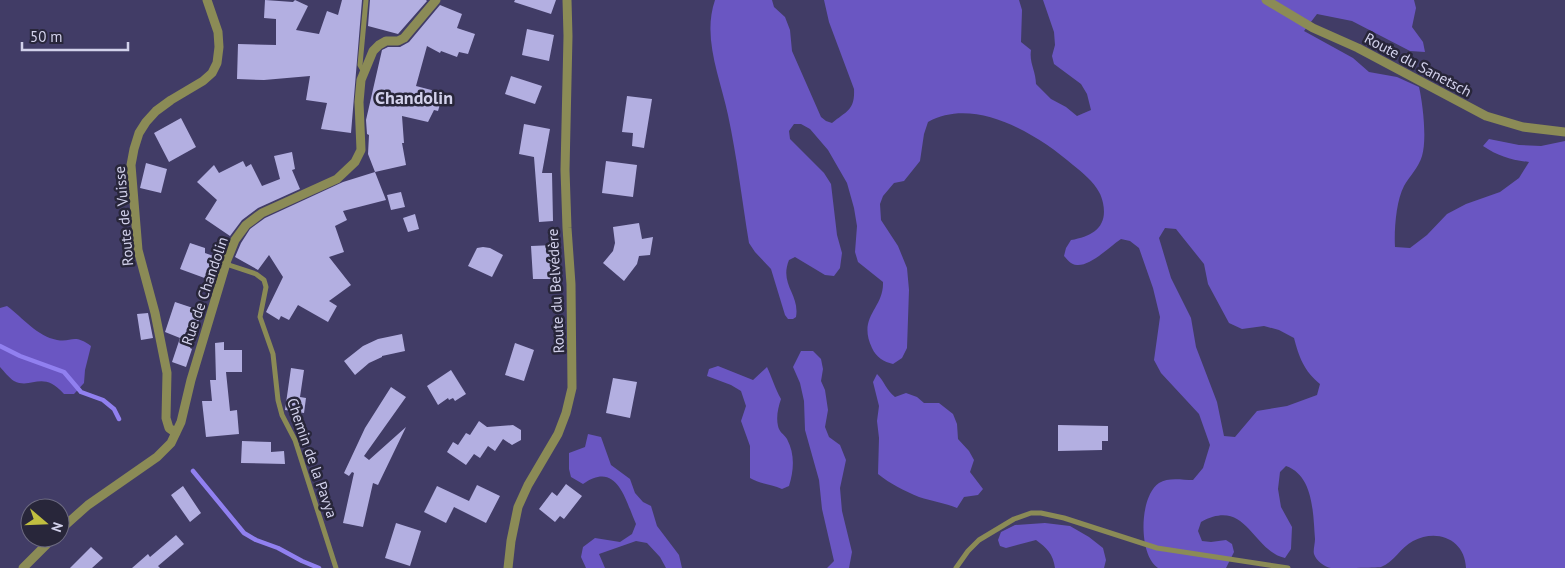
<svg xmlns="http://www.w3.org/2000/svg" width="1565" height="568" font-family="'PT Sans',sans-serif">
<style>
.forest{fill:#6a56c2;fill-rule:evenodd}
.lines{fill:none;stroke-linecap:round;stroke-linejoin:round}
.stream{stroke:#9180f0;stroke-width:4.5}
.building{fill:#b3afe1}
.minor{stroke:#8b8b56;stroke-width:5}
.tertiary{stroke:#8b8b56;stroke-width:9}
.labels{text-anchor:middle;stroke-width:5;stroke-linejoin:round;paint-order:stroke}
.street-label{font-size:15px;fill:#d2d1eb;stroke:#28263a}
.quarter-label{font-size:18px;font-weight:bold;fill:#d2d1eb;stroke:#28263a}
</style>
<rect width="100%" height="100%" fill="#413c66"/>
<path class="forest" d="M715,0H772L774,7L785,17L790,30L792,51L821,117L826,121L832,123C847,111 855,110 854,89L829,22L824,0H1019L1022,10L1021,42L1031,50C1029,63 1036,71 1036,84L1051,99L1066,107L1077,116L1091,110L1087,94L1081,84L1054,64L1052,56L1055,45L1054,32L1043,0H1414L1416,8L1412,27L1423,42L1425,52L1410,51L1352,21L1317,14L1304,31L1353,58L1369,72L1397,77L1419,87C1423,104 1427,140 1422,156C1419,167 1409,177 1404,186C1396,201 1394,231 1395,247L1410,248L1427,235L1447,214L1466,204L1500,192L1519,178L1529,162C1511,160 1498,156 1483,146L1489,139L1519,145L1541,146L1565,141V568H1466C1465,540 1438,528 1413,541C1401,547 1394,562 1381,567C1376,568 1337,568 1331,568C1325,567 1316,561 1314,554C1313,550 1315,544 1315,539C1313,514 1314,476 1286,466L1280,472L1278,489L1281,507L1292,527L1291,549L1285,558C1251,550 1247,497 1201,522L1198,531L1202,541L1211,542L1226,540L1232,544L1234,552L1226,568H1158C1138,555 1139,496 1159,483C1168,477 1182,480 1193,480L1203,468L1210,445L1199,414L1161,373L1154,360L1160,317L1153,288L1139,248L1130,241L1121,239C1109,247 1091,266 1077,265C1071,265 1067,259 1064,256L1066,248L1071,240C1093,236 1108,227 1103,203C1102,199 1101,195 1099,192C1093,181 1083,173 1073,165C1037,134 975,96 928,122L924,134L920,161L904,181L894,183L883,196L880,204L881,220L898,246L907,268L909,290L907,348L902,358L893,364C884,362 876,357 872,348C857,316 884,309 883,282L858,262L855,252L857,226L854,208L847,183L828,150L810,129L801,124H794L789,131L790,139L824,173L831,184L837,235L842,253L840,268L834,276L825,275L795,257L789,260C779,285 800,294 796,317L793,319H788L785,315L771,269L755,252L749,243C742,200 737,157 728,115C720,77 702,38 715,0ZM1165,228L1176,229L1204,264L1208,284L1229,323L1242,329L1264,326L1279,330L1294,338C1299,357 1304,371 1320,384L1317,395L1287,406L1257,411L1235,437L1224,436L1217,402L1196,347L1191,318L1171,278L1159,238Z
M7,306C23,318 37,336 57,340C72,343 73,333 91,346L85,370L84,383L74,394H64C42,369 32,390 14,381C9,378 4,371 0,367V308Z
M801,351H813L821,359L823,369L821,381L825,390L828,410L825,427L829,437L840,445L846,460L840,488L842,511L852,552L849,568H827L834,561L822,509L819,480L805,430L804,401L800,383L793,367Z
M718,366L753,380L767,367C772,378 775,388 781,399C778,408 776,417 778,426C779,432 784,434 787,439C795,454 794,470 789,486L782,489C771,484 760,484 750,478V446L741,421L746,406L741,391L731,385L707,376L709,369Z
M877,374C885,382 886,390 895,397L906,393L917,397L924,403H939L953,414L957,424L958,439L969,451L974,460L970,472L983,489L978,495L964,497L957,508C945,503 932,501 919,497C905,491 890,484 878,474L879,438L877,421L879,406L873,382Z
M588,434L601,437L611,465L630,479L635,493L643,502L651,506L657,526L679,555L682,568H666L660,557L647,543L636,541L599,554L605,568H586L581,557L583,547L595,538L620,542L632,534L636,524C625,499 617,460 583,484L571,477L569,469V453L585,447Z
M1045,523L1070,526L1089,537L1103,548L1106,560L1104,568H1055C1053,554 1047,548 1036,540L1006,548L1000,546L998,540L1001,532L1015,525Z"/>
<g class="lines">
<path class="stream" d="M0,346L20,356L64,372L81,392L103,400L114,409L119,419
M193,471L244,533L256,540L278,548L302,561L319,568"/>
</g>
<path class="building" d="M265,0L293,2L295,0L308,6L296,30L319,34L327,11L338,15L342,0H362L351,133L321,129L327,103L306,100L310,76L264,80L237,79L238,44L276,45V19L264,18Z
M370,0H426L427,1L398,34L368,26Z
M515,0H556L551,14L514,2Z
M440,5L462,14L457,28L475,34L468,54L459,52L457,57L441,51L440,53L427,46L416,86L439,92L438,97L442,98L438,111L434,110L428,122L402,116L404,143H402L406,165L375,172L386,200L343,211L347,220L335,226L344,252L329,257L351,285L329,301L337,306L328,322L298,305L289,320L281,316L279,320L266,312L283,277L269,255L258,270L235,257L241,243L250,229L265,218L343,182L375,172L368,154L369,135L367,134L366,120L382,50L388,47H400L409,42Z
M527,29L554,35L549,61L522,55Z
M511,76L542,86L535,104L505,94Z
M627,96L652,99L644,148L632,146L633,133L622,132Z
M181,118L196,147L169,162L154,133Z
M524,124L550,129L542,173H552L553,221L539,222L534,157L519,154Z
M292,152L295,169L292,170L300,189L258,208L242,220L230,236L205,219L217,200L197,182L214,165L219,173L243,161L246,167L251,164L262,186L280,179L274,156Z
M606,161L637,165L633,197L602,193Z
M146,163L167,169L161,193L140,188Z
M401,192L405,207L391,210L387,195Z
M415,214L419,229L408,232L403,218Z
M639,223L642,239L653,237L650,255L639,256L637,264L624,281L603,263L613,251L615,243L613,227Z
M190,243L205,248V253L219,258L210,280L180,269Z
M555,245V249H557L558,279H533L531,246Z
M483,247L490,248L503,255L492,277L468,266L477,248Z
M175,302L202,311L190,348L192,349L186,367L172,362L180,338L165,332Z
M148,313L153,338L141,340L137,314Z
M402,334L405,351L382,356V357L369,363L355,375L344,361L363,346L378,339Z
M224,342V350H242V372H226L230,411L237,410L239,434L206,437L202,401H212L210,380H216L215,343Z
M515,343L534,350L524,381L505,375Z
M291,368L304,370L300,397L306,398L304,413L285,410Z
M451,370L466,394L455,401L453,398L449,400L448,398L438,405L427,386Z
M613,378L637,382L630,418L606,413Z
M391,387L406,397L364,456L369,460L406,427L378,485L373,483L363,527L343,523L354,473L352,472L349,476L344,473L365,428Z
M479,421L487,427L513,425L521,430V440L512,445L503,439L495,451L488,446L480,458L474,454L466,465L447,452L453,442L458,445L466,433L470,435Z
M1058,425L1108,426V441H1102V450L1058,451Z
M242,441L271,442V452L284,451L285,464L241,463Z
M566,484L582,496L564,519L560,516L555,522L539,509L552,492L557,496Z
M477,485L500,496L486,523L454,507L446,523L424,512L437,486L469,501Z
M183,486L201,513L190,522L171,495Z
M396,523L421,531L410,566L385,558Z
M176,535L184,544L158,566L160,568H132L148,554L150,557Z
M91,547L103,558L92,568H70Z"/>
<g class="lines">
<path class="minor" d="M364,72L360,65L366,0
M226,264L256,274L264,280L266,287L260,317L273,354L278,400L282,415L295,440L336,568
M956,568L968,551L979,540L1014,519L1031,513H1041L1064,518L1157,548L1288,568"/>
<path class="tertiary" d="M1266,0L1313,28L1358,48L1486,116L1523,127L1565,132
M176,433L169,428L166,418L167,373L155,313L138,250L131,165L134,149L139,133L146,122L156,111L171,100L203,81L212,73L217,63L219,47L218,32L207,0
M60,530L88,505L157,457L171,443L181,422L191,380L227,260L235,240L246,225L262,213L337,179L355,162L361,150L359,102L361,80L373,51L379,45L386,41H398L404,38L436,0
M23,568L53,538
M508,568L511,541L518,507L528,485L558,434L566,413L572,388L571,284L567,228L565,170L568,36L567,0"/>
</g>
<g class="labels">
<g class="street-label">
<text transform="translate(1418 65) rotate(28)" y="5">Route du Sanetsch</text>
<text transform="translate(124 216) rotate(-95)" y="5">Route de Vuisse</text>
<text transform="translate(205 291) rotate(-71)" y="5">Rue de Chandolin</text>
<text transform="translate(556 291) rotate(-93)" y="5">Route du Belvédère</text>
<text transform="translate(312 458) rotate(71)" y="5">Chemin de la Pavya</text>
</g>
<g class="quarter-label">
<text x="414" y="104">Chandolin</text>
</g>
</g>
<g transform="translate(45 523) rotate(109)"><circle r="24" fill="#28263a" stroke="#6c6a81"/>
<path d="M0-4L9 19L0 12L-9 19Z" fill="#c0be40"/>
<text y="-8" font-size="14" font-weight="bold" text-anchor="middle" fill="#d2d1eb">N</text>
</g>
<path d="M22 42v8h106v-8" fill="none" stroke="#d2d1eb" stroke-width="2.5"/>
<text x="30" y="42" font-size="15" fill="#d2d1eb" stroke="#28263a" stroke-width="4" paint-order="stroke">50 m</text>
</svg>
